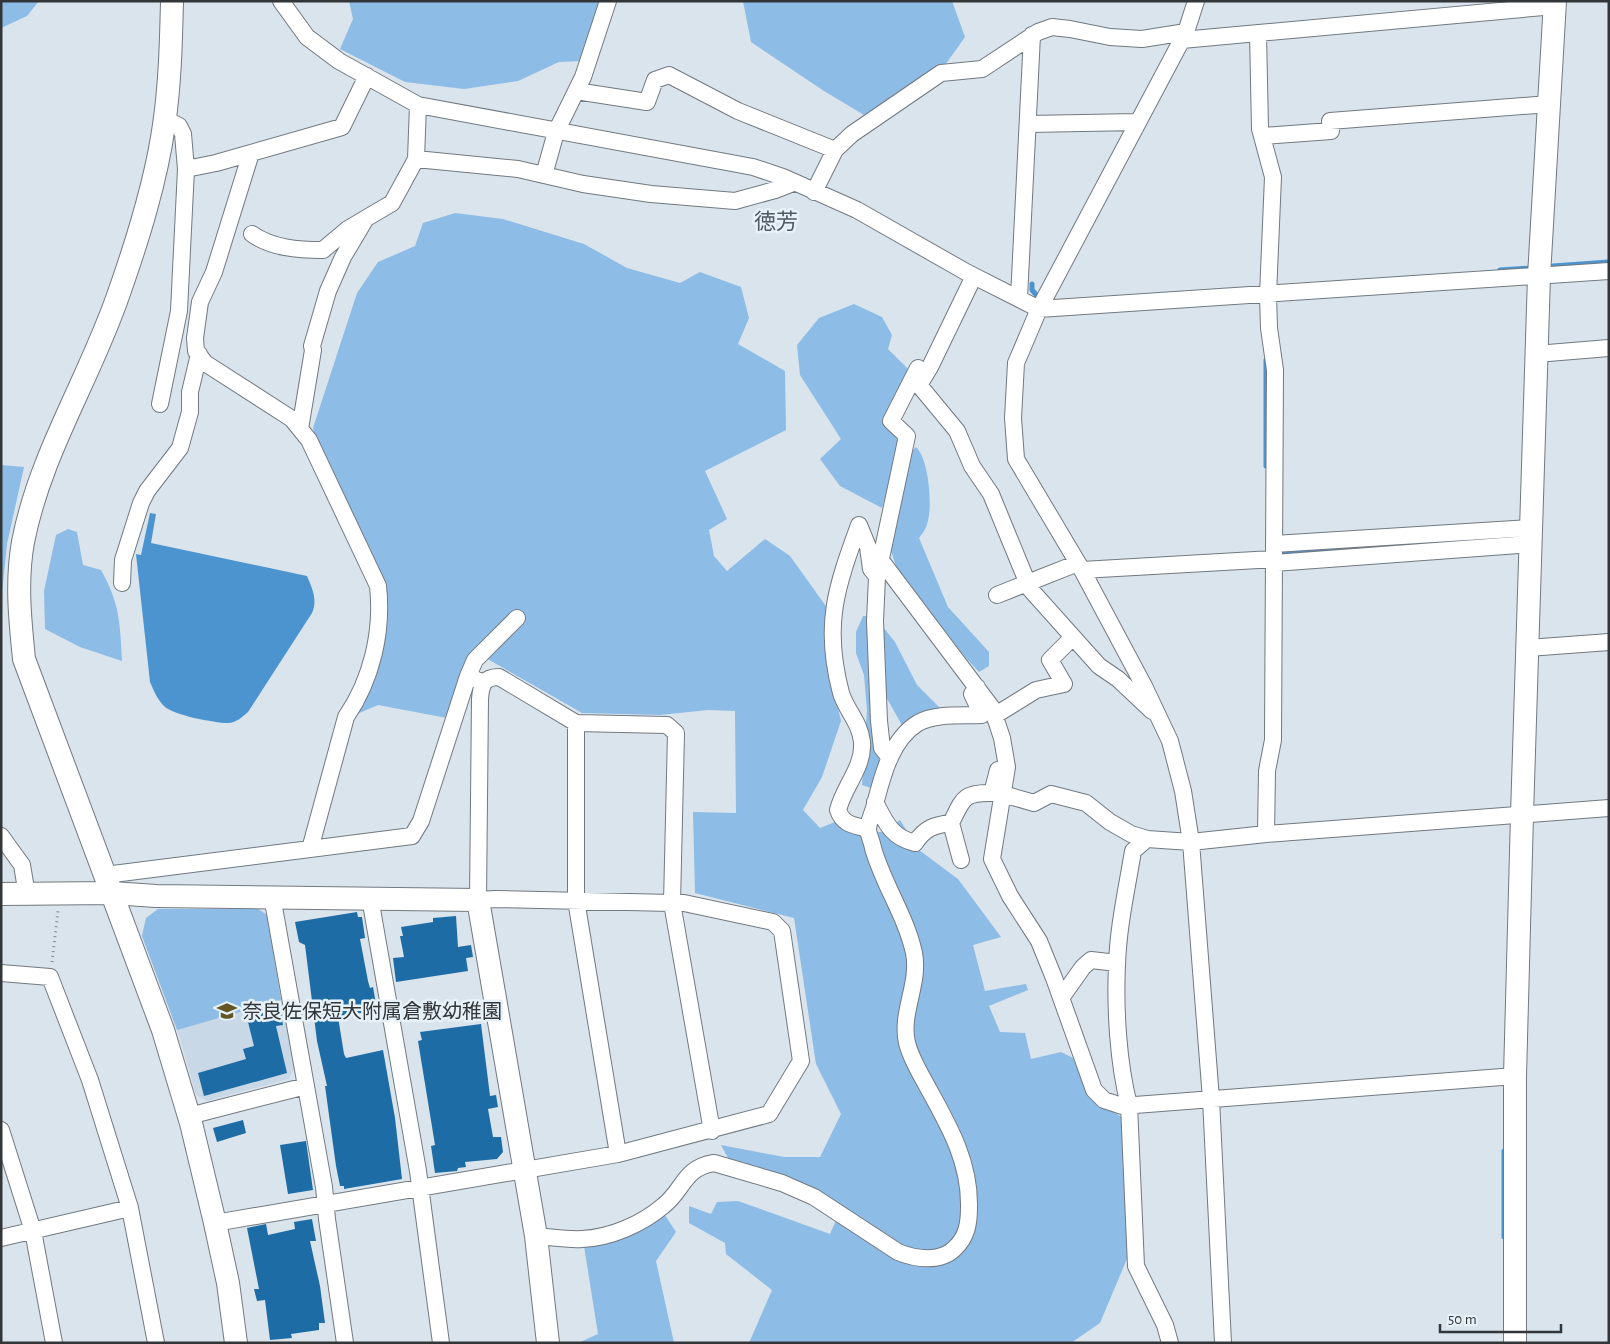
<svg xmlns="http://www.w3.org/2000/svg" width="1610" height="1344" font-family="'Alegreya Sans','Noto Sans JP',sans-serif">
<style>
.built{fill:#c9d8e6}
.green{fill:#8dbce6}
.water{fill:#4b94d0}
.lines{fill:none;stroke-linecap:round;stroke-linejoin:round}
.stream{stroke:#4b94d0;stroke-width:5}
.building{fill:#1e6ca5}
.street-casing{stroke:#717981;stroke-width:18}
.secondary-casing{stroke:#717981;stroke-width:24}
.path{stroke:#848b90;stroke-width:3;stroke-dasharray:1 4;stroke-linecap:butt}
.street{stroke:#fff;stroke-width:16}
.secondary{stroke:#fff;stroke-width:22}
.labels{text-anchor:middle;stroke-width:5;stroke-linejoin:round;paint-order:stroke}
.poi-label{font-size:20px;fill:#323639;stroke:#e7f1f9;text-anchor:start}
.quarter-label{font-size:22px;fill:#515960;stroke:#e7f1f9}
</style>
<rect width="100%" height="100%" fill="#dae4ec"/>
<path class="built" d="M158,909H258L264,912L267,915L294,1069L289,1079L207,1101L196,1095L176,1025L142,936L146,918Z"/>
<path class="green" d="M1,1H39L27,16L1,28Z
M349,1H602L582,61L559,62L518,81L464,89L405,82L340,49L353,19Z
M743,1H952L965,37L943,68L864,115L824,91L751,42Z
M455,213L503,219L584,244L627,268L680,283L700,272L741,287L749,318L738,344L785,371L786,430L705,471L727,519L709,530L714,556L727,571L765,539L790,556L828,609L829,670L841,721L822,777L803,810L820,828L835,822L865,832H883L900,820L919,850L958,879L1001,937L973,945L985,991L1026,984L1028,990L989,1006L1000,1032L1025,1033L1031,1059L1061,1052L1073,1058L1088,1096L1123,1118L1129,1254L1100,1323L1071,1343H749L772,1290L726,1254L725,1243L689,1223V1206L711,1214L717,1202L738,1201L830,1234L841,1209L788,1181L728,1158L721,1145L784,1157H820L841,1114L816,1064L794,918L695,893L693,812L736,813L735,711L708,710L660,715L582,713L484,657L447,718L378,705L357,714L370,687L382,649L387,610L383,580L320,453L313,428L357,293L378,262L415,246L423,223Z
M854,304L882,317L892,335L888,349L909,370L882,420L900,441L882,508L840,486L820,459L841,439L800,375L797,345L819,318Z
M916,447C929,459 933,508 927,524C926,529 922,534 919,538L948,607L989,652V666L979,672L965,657L896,566L889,545L910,453Z
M1,465L24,467L7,544L1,602Z
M68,529L77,532L83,565L101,570C120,604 120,623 122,661L80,647L45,629L44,591L56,535Z
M863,616H869L881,759L871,788L862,785L867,710L864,675L856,653V632Z
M883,627L895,642L917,685L942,710L903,727L885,695Z
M158,909H258L267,915L281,1000L177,1030L142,936L146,918Z
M663,1212L676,1232L656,1261L674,1343H578L598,1334L584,1246Z"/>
<path class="water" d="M150,513L156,514L151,543L307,576C312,588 318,600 312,613L248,712C242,717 236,723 228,723C214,723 173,715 164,706C157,699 154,691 150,682L136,554L141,555Z"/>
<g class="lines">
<path class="stream" d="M1553,266L1609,262
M1500,270L1532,268
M1032,284V290L1038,297
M1266,360V466
M1276,554L1469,540
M1504,1237V1151"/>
</g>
<path class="building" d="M357,912L358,917H362L365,938L360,939L368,981L370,988L373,987L377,1010L338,1017L344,1054L346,1058L383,1050L395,1118L402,1179L344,1189V1186H340L336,1166L325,1086H327L317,1041L305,945L299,942L295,922Z
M456,916L458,947L471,945L473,957L466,958L468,971L396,982L393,958L404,957L400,936H403L401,927L433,922V918Z
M280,1008L283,1025L276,1026L287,1073L204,1096L198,1073L246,1059L243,1049L254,1046L247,1018Z
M481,1024L490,1096L496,1095L498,1107L488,1109L493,1137H501L503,1152L497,1159L465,1162L466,1167L458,1168L457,1171L435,1173L431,1146L435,1145L418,1041L422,1040L420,1032Z
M243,1120L246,1133L217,1142L213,1128Z
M306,1141L313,1190L288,1194L280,1145Z
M312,1219L316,1241H310L320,1286L325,1323H319V1330L291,1334L292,1338L270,1340L265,1300L257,1301L254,1289H259L247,1228L266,1224L268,1235L295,1229L294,1222Z"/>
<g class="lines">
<defs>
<path id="street" d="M281,1L307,37L339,61L418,105L753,167L783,177L857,210L966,272L1039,309L1609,271
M1196,1L1186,32L1039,309L1016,363L1013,418L1016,459L1082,570L1144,686L1170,741L1183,791L1191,842L1211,1099L1223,1343
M1258,33L1260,129L1273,177L1268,295L1269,328L1275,370L1273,740L1267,771L1266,834
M1182,40L1555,6
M576,91L647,102L655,80L669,75L738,111L835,150
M1028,124L1138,122
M1262,136L1331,131L1330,121L1549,104
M251,153L214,272L200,302L195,338L196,351L205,363L292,419L309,440L378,586C383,631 372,679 346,717L310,849
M416,159L418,105
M186,169L216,163L342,127L367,76
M544,175L556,132L583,77L608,1
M814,192L835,150L852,134L941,73L982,69L1038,32L1052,27L1070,29L1110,37L1142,39L1186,32
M252,234C272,248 298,250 323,250L348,229L392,203L416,159L518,169L583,184L651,194L735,201L775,190L793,183
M974,276L930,367L919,385L957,431L972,466L991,494L1030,589L1099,666L1118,679L1152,711
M1019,298L1032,35
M1536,354L1609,348
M160,404L179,311L186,169L183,134L179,126L165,119
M300,429L313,350L312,346L328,291L343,257L365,220
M1274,544L1531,528
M880,559L992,708L1002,738L1007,767L992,859L1010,896L1039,941L1054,978L1094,1090L1104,1100L1122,1106L1515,1076
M1274,563L1531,544
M1082,570L1274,559
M122,583L123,560L141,503L147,491L180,448L190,412V392L199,354
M997,595L1078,563
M1528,648L1609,642
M468,676L475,660L517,618
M994,716L1036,690L1064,684L1050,660L1073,637
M576,723V900L618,1154
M890,758L882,748L879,721L875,621L877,577L907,436L891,421L918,368
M1003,794L1034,803L1051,794L1086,803L1110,822L1131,834L1147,839
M875,802C886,823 891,837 915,843C925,828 934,825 951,823
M868,829C854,825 843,825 838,810C844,786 864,767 862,742C860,722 846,710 841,693C823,625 836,588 859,525L868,547L871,569L875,574
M1,836L22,865L27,895
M961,860L951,823C963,799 963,792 992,793L998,770
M105,875L412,836L421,821L468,676L484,683
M272,896L324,1187L327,1219L345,1343
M370,898L418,1171L441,1343
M1,973L50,977L90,1080L130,1208L156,1343
M1061,998L1083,967L1091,960L1117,963
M189,1116L306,1086
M1,1130L33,1231L54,1343
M215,1223L618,1154L769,1114L801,1061L782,931L773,922L684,903H672L495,899L478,900L480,699C481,686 483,677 499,677L576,723L667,725L676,733L672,903L712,1131
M536,1236C551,1237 567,1240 582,1239C610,1238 642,1224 663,1206C684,1190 683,1168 714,1163L782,1183L814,1197L898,1252C915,1259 941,1263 955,1248C967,1237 969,1223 969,1207C970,1162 949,1126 928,1088C920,1073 911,1059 907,1043C900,1013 920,984 914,953C906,916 883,884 873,848C872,842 869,836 868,830C868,823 872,814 874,808C882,778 890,740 918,723C936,713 962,716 982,715L972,694L977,687
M1,1238L130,1208
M1170,1343L1165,1325L1136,1266L1129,1105C1118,1063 1115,1008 1117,965C1118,927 1127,888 1133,851L1147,839L1191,842L1266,834L1609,808"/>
<path id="secondary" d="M172,1C171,43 170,84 164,125C156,182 138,239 119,293C90,378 40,454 23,542C16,581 20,620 24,659L163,1030L191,1123L215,1223L228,1283L236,1343
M1,894L112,893L156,896L478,900L536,1236L548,1343
M1515,1343V1076L1522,815L1539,276L1555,1"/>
</defs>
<use href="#street" class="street-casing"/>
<use href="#secondary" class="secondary-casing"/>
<path class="path" d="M52,962L58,911"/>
<use href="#street" class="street"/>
<use href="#secondary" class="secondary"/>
</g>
<defs>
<symbol id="school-bare" viewBox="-9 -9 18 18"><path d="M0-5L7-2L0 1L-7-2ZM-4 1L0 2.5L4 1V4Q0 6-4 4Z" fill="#635623" stroke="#e7f1f9" stroke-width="2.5" paint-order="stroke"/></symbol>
</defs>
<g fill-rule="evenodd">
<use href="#school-bare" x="213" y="997" width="28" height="28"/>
</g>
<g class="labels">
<g class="poi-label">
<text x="242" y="1018">奈良佐保短大附属倉敷幼稚園</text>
</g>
<g class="quarter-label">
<text x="776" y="229">徳芳</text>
</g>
</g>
<rect width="1610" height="1344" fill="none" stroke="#323639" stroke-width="5"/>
<path d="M1440 1324v8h121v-8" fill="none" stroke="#323639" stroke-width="2.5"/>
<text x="1448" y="1324" font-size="15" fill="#323639" stroke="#e7f1f9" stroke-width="4" paint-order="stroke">50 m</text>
</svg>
